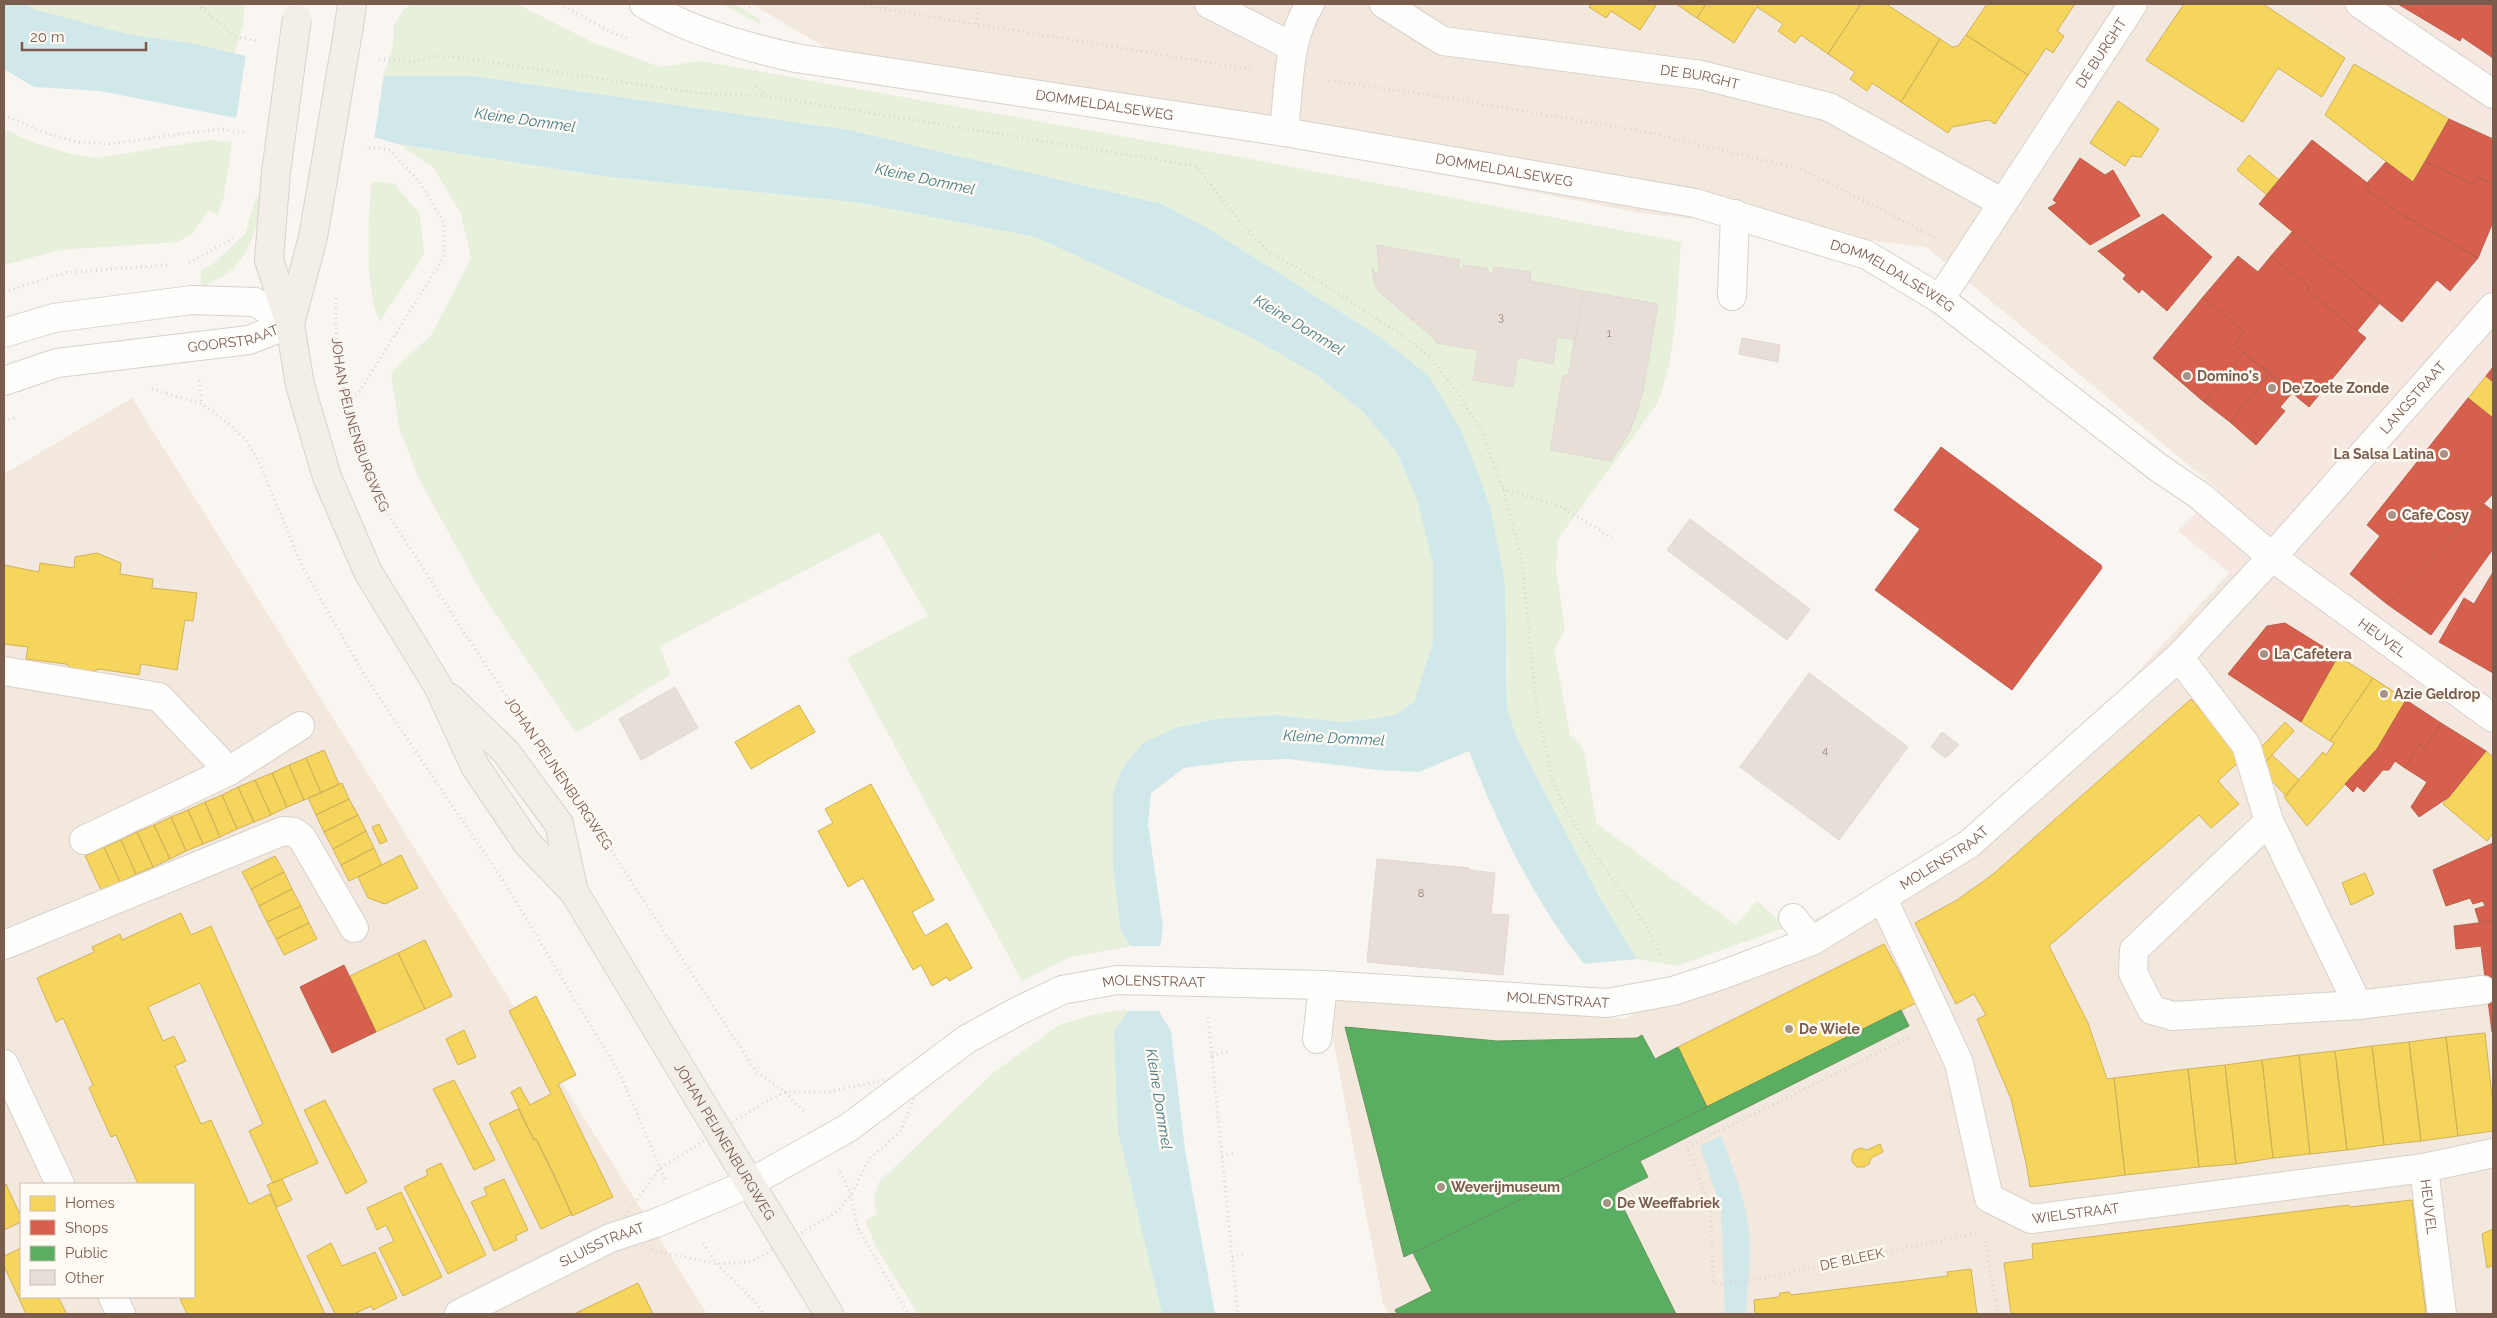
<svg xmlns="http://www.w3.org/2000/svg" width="2497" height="1318" font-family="Raleway,sans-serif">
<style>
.residential{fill:#f2e8de;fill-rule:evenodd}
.commercial{fill:#f6e8e1}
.green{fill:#e7f0db}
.water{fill:#d0e8ea}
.pier{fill:#f9f5f0}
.homes{fill:#f6d55c;stroke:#d1b158}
.shops{fill:#d6604d;stroke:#ba5f4d}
.public{fill:#5aae61;stroke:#64955b}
.building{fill:#e6ded7;stroke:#e2d8d2}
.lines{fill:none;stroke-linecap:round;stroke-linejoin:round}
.minor-casing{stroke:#d7d1cb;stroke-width:30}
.major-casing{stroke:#dad1cc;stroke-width:30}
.path{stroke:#dcd5d0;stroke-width:3;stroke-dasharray:1 4;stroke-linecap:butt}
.minor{stroke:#fefefd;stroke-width:28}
.major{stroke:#f3eee8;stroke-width:28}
.major-bridge-casing{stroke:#dad1cc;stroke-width:30;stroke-linecap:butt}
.major-bridge{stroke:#f3eee8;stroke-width:28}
.poi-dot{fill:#a69286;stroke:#fffaf3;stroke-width:2}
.labels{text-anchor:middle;stroke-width:5;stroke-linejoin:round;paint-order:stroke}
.number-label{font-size:11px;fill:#977e72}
.street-label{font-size:14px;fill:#7a5c4d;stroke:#fffaf3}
.poi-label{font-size:14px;font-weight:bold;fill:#7a5c4d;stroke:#fffaf3;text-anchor:start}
.water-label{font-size:15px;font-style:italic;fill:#437c86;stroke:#fffaf3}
</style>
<rect width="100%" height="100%" fill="#f9f5f0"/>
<path class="residential" d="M752,4H2493V1314H1389L1383,1303L1324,992L1624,1019L1996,825L2268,531L1926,247L1641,213L845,59Z
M132,398L707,1314H4V474ZM21,1184H194V1297H21Z"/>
<path class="commercial" d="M2316,4H2416L2493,55V131L2307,18Z
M2493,179V749L2289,621L2178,531L2389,319L2460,243Z"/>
<path class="green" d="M27,4H245L243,24L234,54L190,43L127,34L33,9Z
M411,4H517L592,42L660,67L701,61L1261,161L1681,242C1677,295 1677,355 1657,404L1558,539L1556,568L1565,630L1554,649L1570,735L1583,748L1597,824L1736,925L1757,901L1787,927L1676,966L1637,959L1599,896L1518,741L1507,708L1508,657L1429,376L1380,337L1206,227L1162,204L849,130L473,76H382C389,63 396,41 393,27L404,9Z
M722,4H734L761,20L760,24Z
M4,129L32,142L71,154L98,158L209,140L232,142L224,196L218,215L208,211L193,233L178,242L60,250L4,265Z
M398,144L602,176L854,202L1036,237L1252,338L1315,374L1362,411L1396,451L1417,499L1433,564V642L1414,702L1395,715L1378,718L1342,722L1276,715L1215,719L1175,728L1122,769L1113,793V866L1121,932L1131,946L1068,958L1022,981L847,658L928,616L879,532L660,646L670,675L576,733L484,597L418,477L399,427L391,373L432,334L471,258L461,214L433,167Z
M372,181L395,184L420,215L424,255L380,321C364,293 368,214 372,181Z
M256,197H263C255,239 245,272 201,287V270L214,263L245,234Z
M1129,1009L1118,1132L1162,1314H918L876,1247L865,1220L877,1214L874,1197L879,1182L993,1073L1059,1025L1092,1015Z"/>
<path class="water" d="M4,4H27L33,9L127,34L190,43L264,60L382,76H473L849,130L1162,204L1206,227L1380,337L1429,376L1462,432L1490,506L1505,584L1507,708L1518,741L1599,896L1637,959L1584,964C1534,901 1498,826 1469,751L1419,772L1378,770L1288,759L1238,761L1184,768L1151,793L1148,824L1163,927L1160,948V1013L1171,1031L1185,1150L1215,1314H1162L1118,1132L1114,1032L1129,1009L1131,946L1121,932L1113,866V793L1122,769L1143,743L1175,728L1215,719L1276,715L1342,722L1378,718L1395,715L1414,702L1433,642V564L1417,499L1396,451L1362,411L1315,374L1252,338L1036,237L854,202L602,176L398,144L373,137L225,116L100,91L34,87L4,69Z
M1721,1136C1734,1171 1750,1210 1750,1248C1750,1270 1747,1293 1746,1314H1725L1721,1209L1700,1146Z"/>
<path class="pier" d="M246,54L384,74L374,140L236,120Z
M1128,946H1163V1011H1125Z"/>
<path class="homes" d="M1592,4H1657L1640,30L1611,11L1606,18L1589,7Z
M1676,4H1706L1697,18Z
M1706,4H1861L1828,54L1801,35L1795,43L1778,31L1783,24L1757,7L1734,43L1697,18Z
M1861,4H1886L1940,39L1901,102L1872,83L1867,91L1850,79L1855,72L1828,54Z
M1987,4H2075L2057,31L2064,36L2053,53L2046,48L2028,75L1966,35Z
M2184,4H2263L2345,58L2322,97L2278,68L2243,122L2146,60Z
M1966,35L2028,75L1995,124L1989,120L1952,127L1948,133L1901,102L1940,39L1952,47L1958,46Z
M2354,64L2449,119L2413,182L2325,115Z
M2118,101L2159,129L2141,157L2131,156L2125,166L2090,143Z
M2249,155L2279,180L2267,195L2237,170Z
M2486,376L2493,382V418L2468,398Z
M97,553L121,563L120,574L153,579L152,588L197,593L193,621L185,620L177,670L141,664L139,675L99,669L81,676L66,664L26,659L28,647L4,644V565L39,572L40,563L74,568L75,557Z
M2338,656L2373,678L2330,741L2301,722Z
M2373,678L2406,700L2377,749L2307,826L2284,797L2323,752L2326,755L2334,743L2330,741Z
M2191,699L2243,758L2218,781L2239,804L2211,828L2199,815L2049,946L2088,1023L2107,1079L2114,1078L2125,1175L2030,1187L2026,1163L2011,1099L1977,1019L1986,1015L1974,994L1956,1004L1915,923L1957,900L1992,875Z
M799,705L815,732L751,769L735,742Z
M2285,722L2294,731L2260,768L2250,759Z
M324,750L339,784L321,793L306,758Z
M2486,751L2493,757V833L2487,841L2443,804Z
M2272,755L2299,780L2286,796L2260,768Z
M306,758L321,793L304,800L289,765Z
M289,765L304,800L287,807L272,773Z
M272,773L287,807L271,815L255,780Z
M255,780L271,815L254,822L238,787Z
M342,783L349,799L316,815L308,798Z
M871,784L934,900L912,912L925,936L947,923L972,968L949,981L947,977L932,986L921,965L913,970L863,878L848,887L818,831L833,823L825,809Z
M238,787L254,822L237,829L222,795Z
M222,795L237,829L220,837L205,802Z
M349,799L358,815L324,832L316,815Z
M205,802L220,837L203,844L188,810Z
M188,810L203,844L186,851L171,817Z
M358,815L366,831L333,849L324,832Z
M171,817L186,851L170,859L154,825Z
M379,824L387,841L380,844L372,827Z
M154,825L170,859L153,867L137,832Z
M366,831L374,848L341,865L333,849Z
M137,832L153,867L136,874L121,840Z
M121,840L136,874L120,882L104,847Z
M104,847L120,882L101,890L85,856Z
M374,848L382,865L349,881L341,865Z
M401,855L418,888L385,904L368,898L358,877Z
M275,856L284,872L251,889L242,872Z
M284,872L292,889L259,906L251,889Z
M2365,873L2374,894L2351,905L2342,883Z
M292,889L301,906L267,922L259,906Z
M301,906L309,923L276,939L267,922Z
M181,913L191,935L211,926L318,1163L273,1183L249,1131L263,1124L200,983L148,1007L163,1041L174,1036L186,1061L175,1066L201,1124L211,1120L249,1204L270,1194L325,1314H187L180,1299L194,1297V1184H138L116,1135L111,1137L89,1088L93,1085L63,1018L56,1022L37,978L94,952L92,947L120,934L122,940Z
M309,923L317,939L284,955L276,939Z
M425,940L452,996L425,1009L398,953Z
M1884,944L1916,1003L1707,1107L1678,1047Z
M398,953L425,1009L376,1032L350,976Z
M536,996L576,1075L558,1084L613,1197L572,1216L555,1176L536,1139L534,1140L511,1092L520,1087L530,1105L551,1094L509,1011Z
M464,1030L476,1057L458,1065L446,1039Z
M2485,1033L2493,1105V1131L2458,1136L2446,1037Z
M2446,1037L2458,1136L2421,1141L2409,1042Z
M2409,1042L2421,1141L2384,1145L2372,1046Z
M2372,1046L2384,1145L2347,1150L2335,1051Z
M2335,1051L2347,1150L2310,1154L2299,1055Z
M2299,1055L2310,1154L2273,1158L2262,1060Z
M2262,1060L2273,1158L2236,1164L2225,1065Z
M2225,1065L2236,1164L2199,1167L2188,1069Z
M2188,1069L2199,1167L2125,1175L2114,1078Z
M454,1080L495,1160L474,1170L433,1089Z
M325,1100L367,1182L346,1194L304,1110Z
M518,1109L534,1140L536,1139L572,1214L541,1229L489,1123Z
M1880,1144L1883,1152L1871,1158L1869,1164L1864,1167H1857L1852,1162V1155L1855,1150L1861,1148L1867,1150Z
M441,1163L486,1255L448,1274L404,1187L428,1175L426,1170Z
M282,1179L292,1200L277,1207L267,1185Z
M504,1179L528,1230L515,1236L517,1240L494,1251L471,1202L487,1195L484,1188Z
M6,1184L21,1217V1222L4,1230V1185Z
M401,1192L442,1277L403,1296L379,1248L394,1241L386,1225L377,1230L367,1208Z
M2412,1200L2426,1314H2011L2004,1263L2033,1259L2032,1244L2349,1205L2350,1207Z
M2493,1229V1265L2487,1268L2482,1234Z
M331,1243L342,1266L375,1252L397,1298L373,1310L371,1306L354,1314H335L307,1256Z
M21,1248V1297H58L67,1314H26L4,1266V1256Z
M1971,1269L1977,1314H1755L1754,1300L1779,1297L1780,1293L1789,1292L1791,1295L1948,1276L1947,1272Z
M638,1283L653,1314H574Z"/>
<path class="shops" d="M2398,4H2493V58L2462,37L2460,41Z
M2449,119L2493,139V185L2477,176L2473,184L2425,162Z
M2312,140L2370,185L2366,189L2399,213L2478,258L2450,291L2437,280L2402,322L2259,204Z
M2080,158L2105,175L2113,170L2140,216L2090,245L2048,208L2057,203L2053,200Z
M2386,162L2413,182L2425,162L2473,184L2477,176L2493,185V222L2478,258L2399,213L2366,189L2370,185L2367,183Z
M2163,214L2212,257L2167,311L2142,289L2139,293L2123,279L2126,275L2098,251Z
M2292,232L2380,303L2357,331L2307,290L2309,287L2271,256Z
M2238,256L2258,272L2271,256L2309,287L2307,290L2366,338L2309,407L2234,345L2244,332L2203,297Z
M2203,297L2244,332L2234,345L2244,353L2204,402L2153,358Z
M2244,353L2270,373L2230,422L2204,402Z
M2493,367V382L2486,376Z
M2270,373L2293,392L2280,407L2285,411L2256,445L2230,422Z
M2468,398L2493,418V494L2387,604L2350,574L2380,536L2367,525Z
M1941,447L2101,565L2102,568L2012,690L1875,590L1920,529L1894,510Z
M2484,504L2493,511V549L2431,635L2387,604Z
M2493,572V673L2439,642L2464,598L2474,604Z
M2285,623L2338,656L2301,722L2228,674L2267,626Z
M2406,700L2441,723L2425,748L2420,744L2405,768L2395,761L2389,770H2383L2364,792L2357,786L2353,792L2345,784L2377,749Z
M2441,723L2486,751L2449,797L2419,817L2411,807L2427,782L2405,768L2420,744L2425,748Z
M2493,843V921L2479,922L2475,909L2485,906L2483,901L2473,904L2470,898L2446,906L2433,870Z
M2493,921V1031L2492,1032L2481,946L2456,949L2454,926Z
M344,965L376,1032L332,1053L300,987Z"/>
<path class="public" d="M1901,1010L1909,1026L1640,1161L1648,1177L1616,1193L1676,1314H1397L1395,1310L1432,1291L1413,1253Z
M1345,1027L1497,1041L1637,1038L1642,1035L1655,1059L1678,1047L1707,1107L1404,1257Z"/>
<path class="building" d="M1377,245L1460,260L1458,269H1462L1463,265L1488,269V273L1493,274L1494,267L1531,272L1530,281L1584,291L1574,345V339L1557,337L1553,364L1518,357L1513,387L1473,380L1478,350L1436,343L1437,341L1378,291L1374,282L1372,267L1374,272L1379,273Z
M1584,291L1658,304L1643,391L1636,415L1629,433L1611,461L1550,450L1563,375L1568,376Z
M1742,338L1780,345L1778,362L1739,354Z
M1690,519L1810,609L1787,640L1667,550Z
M1809,673L1908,747L1839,840L1740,767Z
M675,687L698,728L641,760L619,719Z
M1942,732L1959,745L1946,758L1931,747Z
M1377,859L1469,868V870L1495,873L1491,914L1509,915L1503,975L1367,962Z"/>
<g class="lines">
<defs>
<g id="minor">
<path id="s2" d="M644,4C689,31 745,47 796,58L1284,132L1695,203L1867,255L1940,299L2159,468L2199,495L2272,557L2493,718"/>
<path d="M1209,4L1293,47"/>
<path id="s3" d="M1384,4L1443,41L1701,75L1829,107L2001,202"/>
<path d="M2360,4L2493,94"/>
<path d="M1284,132C1289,90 1287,40 1310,4"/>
<path d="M1732,296L1735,214"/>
<path id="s4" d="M1940,299L2133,4"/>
<path d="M4,333L54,318L192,300L255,302L290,324"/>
<path id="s5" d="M4,381L57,363L249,340L290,324"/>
<path d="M2179,657L2246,745L2269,821L2358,1005"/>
<path d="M4,671L159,697L229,771"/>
<path d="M2269,821L2134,950L2133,973L2152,1010L2173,1016L2358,1005L2483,990"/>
<path d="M84,840L229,771L300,726"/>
<path id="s6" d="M1883,899L1959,1063L1989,1198L2031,1219L2424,1168L2493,1153"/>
<path d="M1793,918L1812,941"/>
<path d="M4,945L283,831L294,832L302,838L354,928"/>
<path d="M1317,1039L1323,985"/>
<path d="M4,1064L60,1184"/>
<path id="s7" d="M2424,1168L2442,1314"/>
<path d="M113,1297L121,1314"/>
<path id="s8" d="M459,1314L610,1238L656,1223L748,1184L848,1128L967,1039L1018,1011L1062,990L1117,980L1323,985L1607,1003L1673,991L1719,976L1812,941L1969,844L2179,657L2272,557L2493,307"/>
</g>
<g id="major">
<path d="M349,26L352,4"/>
<path id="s9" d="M276,172L269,260L290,324L300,385L327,477L368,572L438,686L475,766L527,843L574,892L829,1314"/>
<path d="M290,324L313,237L323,179"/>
<path d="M450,698L506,752L559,824L574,892"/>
</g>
</defs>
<use href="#minor" class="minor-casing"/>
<use href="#major" class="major-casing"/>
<g class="path">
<path d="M197,4L236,37L259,41"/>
<path d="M559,4L615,34L628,38"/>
<path d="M745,4L751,8"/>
<path d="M855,4L1254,70"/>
<path d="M976,24L979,4"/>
<path d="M379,59L412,62L439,56L463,58L696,93L766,96L1196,166L1241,223L1270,253L1301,270L1401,334L1430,357L1456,391L1482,432L1503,489L1522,560L1536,705L1553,783L1571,819L1592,851L1644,921L1662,957"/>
<path d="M1324,80L1424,94L1652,133L1803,170L1938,239"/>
<path d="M756,86L766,96"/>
<path d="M4,115L43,132L77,142L107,144L219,129L245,133"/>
<path d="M189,263L233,238"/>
<path d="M4,292L64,273L167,265"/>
<path id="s1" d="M336,298C333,365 353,440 381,501C391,522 407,542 419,562C450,612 482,660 515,708"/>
<path d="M199,380L202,404"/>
<path d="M152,389L202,404L228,423L246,440L259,462L302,566L366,678L504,882L621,1076L665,1180"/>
<path d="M348,402L358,394L444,257V222L420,183L390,150L365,147"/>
<path d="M4,422L16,417"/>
<path d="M1503,489L1560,506L1612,538"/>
<path d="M600,834L756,1071L785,1092L805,1113"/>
<path d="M1208,1017L1238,1314"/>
<path d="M1908,1038L1687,1147L1711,1208L1713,1284L1754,1280L1976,1233"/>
<path d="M1212,1056L1228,1051"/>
<path d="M926,1071L900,1132L869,1159L851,1195L838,1211L751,1262L717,1264L665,1253L610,1238L659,1169L765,1102L785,1092H827Z"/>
<path d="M1222,1156L1236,1153"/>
<path d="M840,1172L851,1195L857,1226L908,1314"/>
<path d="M1984,1236L1998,1314"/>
<path d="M703,1243L717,1264L758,1305L764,1314"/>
<path d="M1232,1257L1246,1253"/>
</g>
<use href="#minor" class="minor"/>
<use href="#major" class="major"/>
<defs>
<path id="major-bridge" d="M276,172L297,18
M323,179L349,26"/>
</defs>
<use href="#major-bridge" class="major-bridge-casing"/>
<use href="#major-bridge" class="major-bridge"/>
</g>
<g class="poi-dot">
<circle cx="2187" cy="376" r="5"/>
<circle cx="2272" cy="388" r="5"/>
<circle cx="2444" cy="454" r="5"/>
<circle cx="2392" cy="515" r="5"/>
<circle cx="2264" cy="654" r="5"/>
<circle cx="2384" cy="694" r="5"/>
<circle cx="1789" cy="1029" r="5"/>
<circle cx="1441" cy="1187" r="5"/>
<circle cx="1607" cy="1203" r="5"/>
</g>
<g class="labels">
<g class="number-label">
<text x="1501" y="321">3</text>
<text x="1609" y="337">1</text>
<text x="1825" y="754">4</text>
<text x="1421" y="897">8</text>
</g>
<g class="street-label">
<text dy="5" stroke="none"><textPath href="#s4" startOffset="294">DE BURGHT</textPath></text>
<text dy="5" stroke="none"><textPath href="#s3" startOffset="329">DE BURGHT</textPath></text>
<text dy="5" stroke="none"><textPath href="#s2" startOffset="474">DOMMELDALSEWEG</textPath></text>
<text dy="5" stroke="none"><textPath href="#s2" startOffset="879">DOMMELDALSEWEG</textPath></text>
<text dy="5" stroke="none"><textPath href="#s2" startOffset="1284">DOMMELDALSEWEG</textPath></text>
<text dy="5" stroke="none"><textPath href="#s5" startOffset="234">GOORSTRAAT</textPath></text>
<text dy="5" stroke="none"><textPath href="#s8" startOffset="2264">LANGSTRAAT</textPath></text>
<text dy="5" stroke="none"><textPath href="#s1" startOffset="130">JOHAN PEIJNENBURGWEG</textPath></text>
<text dy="5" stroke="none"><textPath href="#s2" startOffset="1895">HEUVEL</textPath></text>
<text transform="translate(559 773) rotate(56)" y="5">JOHAN PEIJNENBURGWEG</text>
<text dy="5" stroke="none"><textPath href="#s8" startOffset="1605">MOLENSTRAAT</textPath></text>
<text dy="5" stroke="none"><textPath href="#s8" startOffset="780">MOLENSTRAAT</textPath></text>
<text dy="5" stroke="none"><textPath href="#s8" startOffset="1185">MOLENSTRAAT</textPath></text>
<text dy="5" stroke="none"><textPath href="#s9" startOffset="1091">JOHAN PEIJNENBURGWEG</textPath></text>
<text dy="5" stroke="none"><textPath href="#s7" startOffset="39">HEUVEL</textPath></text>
<text dy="5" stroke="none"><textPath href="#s6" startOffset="411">WIELSTRAAT</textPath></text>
<text dy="5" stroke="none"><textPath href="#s8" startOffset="159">SLUISSTRAAT</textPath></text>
<text transform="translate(1852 1259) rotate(-12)" y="5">DE BLEEK</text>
</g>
<g class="poi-label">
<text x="2197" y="381">Domino's</text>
<text x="2282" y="393">De Zoete Zonde</text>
<text x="2434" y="459" text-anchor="end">La Salsa Latina</text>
<text x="2402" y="520">Cafe Cosy</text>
<text x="2274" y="659">La Cafetera</text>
<text x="2394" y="699">Azie Geldrop</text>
<text x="1799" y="1034">De Wiele</text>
<text x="1451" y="1192">Weverijmuseum</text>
<text x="1617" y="1208">De Weeffabriek</text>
</g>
<g class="water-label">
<text transform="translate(525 120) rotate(8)" y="5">Kleine Dommel</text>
<text transform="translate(925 179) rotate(12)" y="5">Kleine Dommel</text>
<text transform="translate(1299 325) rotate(31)" y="5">Kleine Dommel</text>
<text transform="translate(1334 738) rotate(3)" y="5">Kleine Dommel</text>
<text transform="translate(1159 1099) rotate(81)" y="5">Kleine Dommel</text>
</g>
</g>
<rect width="2497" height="1318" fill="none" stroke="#7a5c4d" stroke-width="10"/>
<rect x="20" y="1183" width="175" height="115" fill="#fffaf3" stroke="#cabbb1"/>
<rect x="30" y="1196" width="25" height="15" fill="#f6d55c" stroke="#cabbb1"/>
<text x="65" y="1208" font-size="15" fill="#7a5c4d">Homes</text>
<rect x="30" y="1220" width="25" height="15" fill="#d6604d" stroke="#cabbb1"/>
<text x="65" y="1233" font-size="15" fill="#7a5c4d">Shops</text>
<rect x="30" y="1246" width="25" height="15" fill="#5aae61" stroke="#cabbb1"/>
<text x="65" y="1258" font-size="15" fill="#7a5c4d">Public</text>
<rect x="30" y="1270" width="25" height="15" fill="#e6ded7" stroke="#cabbb1"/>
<text x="65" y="1283" font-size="15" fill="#7a5c4d">Other</text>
<path d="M22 42v8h124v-8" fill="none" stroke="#7a5c4d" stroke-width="2.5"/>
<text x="30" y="42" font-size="15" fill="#7a5c4d" stroke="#fffaf3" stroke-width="4" paint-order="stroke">20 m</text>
</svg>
